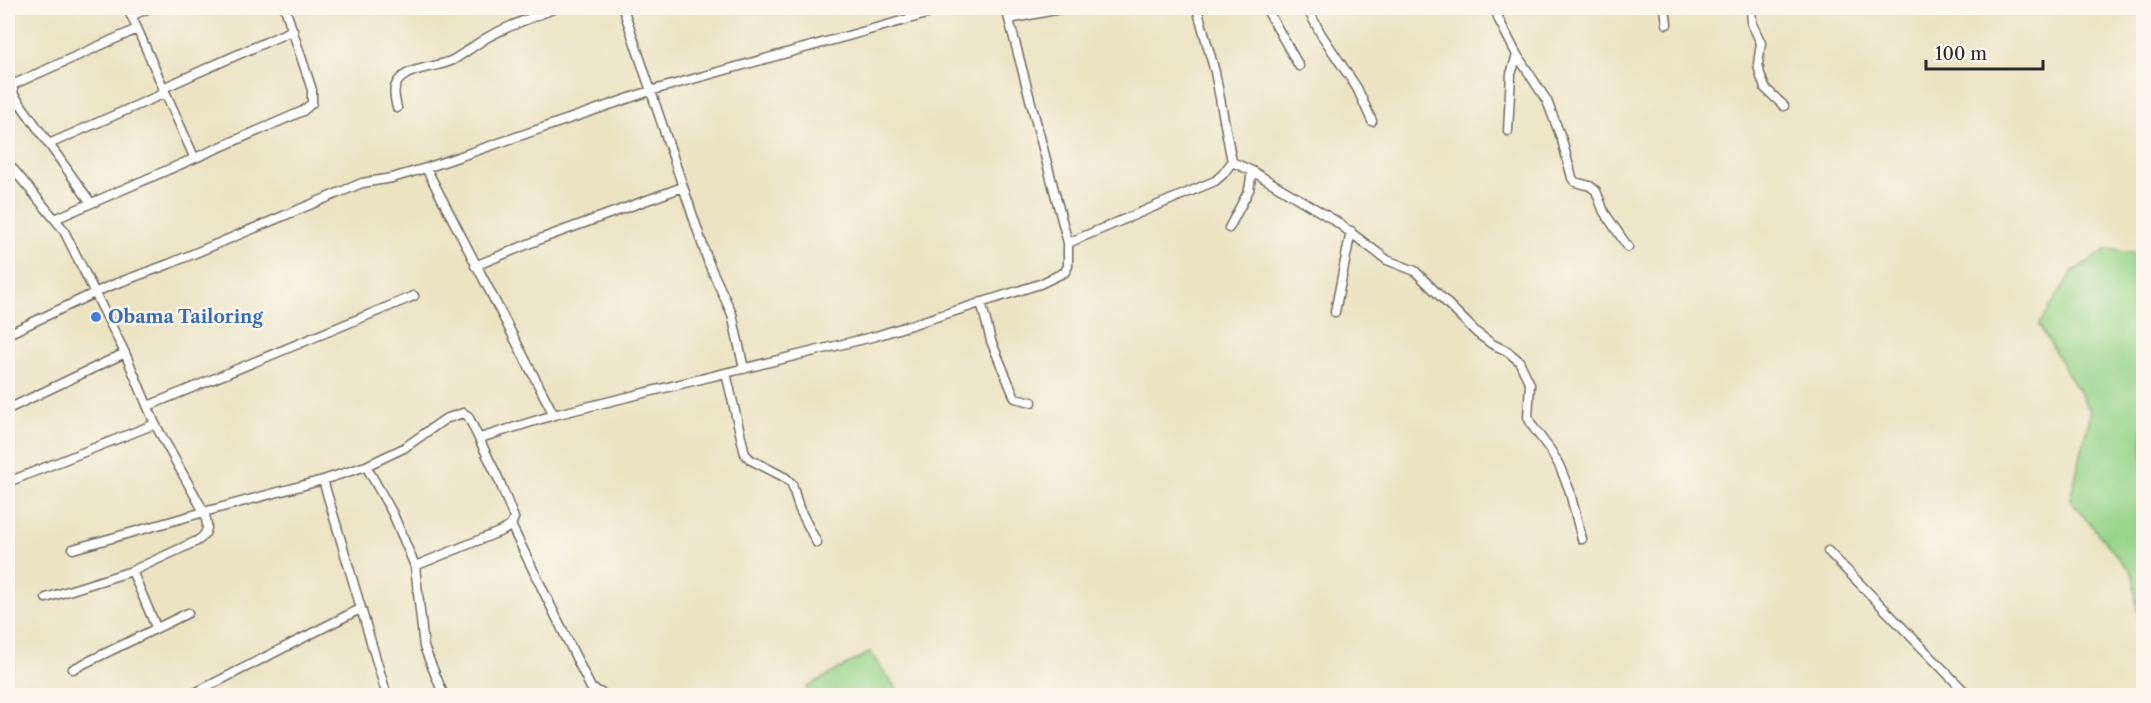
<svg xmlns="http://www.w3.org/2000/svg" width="2151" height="703" font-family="'Libre Caslon Text',serif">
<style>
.green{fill:#97d48a;stroke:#61805a;stroke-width:1.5}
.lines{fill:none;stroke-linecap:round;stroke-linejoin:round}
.minor-casing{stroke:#6f6b60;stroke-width:11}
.minor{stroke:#fff;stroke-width:8}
.shop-dot{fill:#3f7fe0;stroke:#fbf7ec;stroke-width:2}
.labels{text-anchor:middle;stroke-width:5;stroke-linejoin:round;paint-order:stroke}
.shop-label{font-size:18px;font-weight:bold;fill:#366cbe;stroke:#fbf7ec;text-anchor:start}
</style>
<rect width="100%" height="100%" fill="#fbf7ec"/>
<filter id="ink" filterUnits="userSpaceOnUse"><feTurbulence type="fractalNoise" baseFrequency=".0167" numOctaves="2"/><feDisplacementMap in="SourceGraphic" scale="12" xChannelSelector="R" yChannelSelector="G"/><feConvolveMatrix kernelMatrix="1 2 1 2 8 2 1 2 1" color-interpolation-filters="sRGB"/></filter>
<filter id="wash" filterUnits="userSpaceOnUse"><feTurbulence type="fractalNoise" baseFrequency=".008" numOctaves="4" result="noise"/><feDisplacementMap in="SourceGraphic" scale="24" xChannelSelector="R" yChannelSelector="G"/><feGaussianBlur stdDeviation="1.35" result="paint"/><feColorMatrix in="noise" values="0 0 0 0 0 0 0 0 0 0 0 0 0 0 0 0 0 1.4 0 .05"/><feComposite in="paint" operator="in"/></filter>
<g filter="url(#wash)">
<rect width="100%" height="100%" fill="#ece3c3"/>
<path class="green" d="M2107,249L2143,255V627L2139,624L2133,575L2070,500L2091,412L2039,325L2072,272Z
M870,652L901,695H809L807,687Z"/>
</g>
<g filter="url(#ink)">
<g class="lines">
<defs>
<path id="minor" d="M128,8L194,157
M623,8L709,264L732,314L744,369
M1266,8L1299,66
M1307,8L1321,34L1357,88L1372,121
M1495,8L1499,20L1517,55L1547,101L1562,140L1572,178L1575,182L1590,186L1596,191L1604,212L1628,247
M1665,8L1667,24
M1751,8L1752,24L1761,43L1758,64L1760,74L1765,88L1784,106
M131,16L149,8
M1009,19L1065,8
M163,88L293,30
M397,108C395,98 391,87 401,78C415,66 437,68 453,60C465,53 476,44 488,37C510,25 533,17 556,8
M1508,131L1511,74L1517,55
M49,144L165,93
M1232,162L1252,171L1334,220L1387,260L1415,271L1477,333L1492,344L1507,351L1519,361L1530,384L1528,417L1533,427L1551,451L1559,465L1569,489L1582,539
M8,163L63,229L125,353L155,424L204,512L323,480L366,466L404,448L445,419L463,413L468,416L499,480L514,518L511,525L504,530L415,566
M426,168L554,415
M91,203L14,95L12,85L137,29
M55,219L303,111L312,103V90L285,8
M1229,228L1249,190L1252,171
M1068,243L1215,181L1223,174L1232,162L1215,72L1197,8
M475,266L543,238L683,187
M981,302L991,341L1015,398L1032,402
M1335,312L1351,231
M8,334L107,287L169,264L362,183L392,178L426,168L650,91L948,8
M726,373L745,454L751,460L786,478L792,484L799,508L817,543
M148,406L414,296
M8,409L125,353
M480,438L554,415L876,336L1040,284L1065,272L1068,266V243L1006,8
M366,466L393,514L415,566L424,647L444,696
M323,480L387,696
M8,482L155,424
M511,525L591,688L607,696
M1828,551L1969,696
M132,571L156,627
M46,598L132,571L197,541C210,533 208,525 204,512L73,549
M73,669L188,613
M189,696L360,609"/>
</defs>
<use href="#minor" class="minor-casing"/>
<use href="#minor" class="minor"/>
</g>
</g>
<circle class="shop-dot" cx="96" cy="317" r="6"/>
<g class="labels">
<g class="shop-label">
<text x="108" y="323">Obama Tailoring</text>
</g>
</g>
<rect width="2151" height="703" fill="none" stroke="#fbf7ec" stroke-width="30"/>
<path d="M1926 60v9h117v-9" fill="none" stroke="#2b2b2b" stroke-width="3"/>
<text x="1935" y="60" font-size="18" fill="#2b2b2b" stroke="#fbf7ec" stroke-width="4.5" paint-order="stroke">100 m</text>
</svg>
